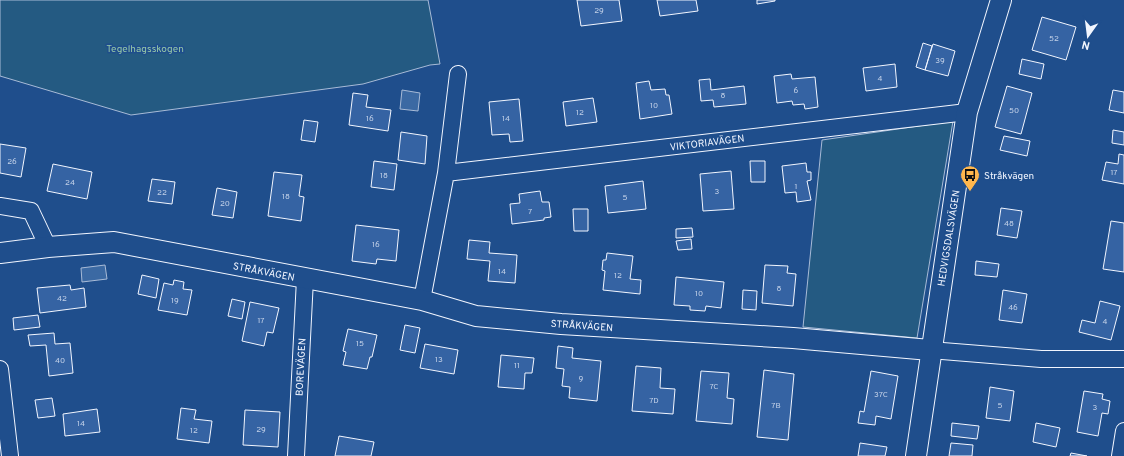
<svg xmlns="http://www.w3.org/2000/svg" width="1124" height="456" font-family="Overpass,sans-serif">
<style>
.green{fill:#245a82;stroke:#a8bbd7}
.water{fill:#3b69a3;stroke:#a8bbd7}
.building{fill:#3563a3;stroke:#f2f6ff}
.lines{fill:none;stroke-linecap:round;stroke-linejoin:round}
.minor-casing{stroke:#f2f6ff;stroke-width:18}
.tertiary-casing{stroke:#f2f6ff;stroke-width:22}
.minor{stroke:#1f4e8c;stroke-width:16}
.tertiary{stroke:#1f4e8c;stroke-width:20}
.labels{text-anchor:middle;stroke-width:3;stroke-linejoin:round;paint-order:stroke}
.number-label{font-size:8px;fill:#c3d1e8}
.park-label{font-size:10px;fill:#97c8a6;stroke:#1f4e8c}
.street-label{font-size:10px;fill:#f2f6ff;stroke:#1f4e8c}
.poi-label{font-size:10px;fill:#f2f6ff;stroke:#1f4e8c;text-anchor:start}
</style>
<rect width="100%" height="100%" fill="#1f4e8c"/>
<path class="green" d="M0,0H428L440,64L430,65L363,84L131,115L0,76Z
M953,121L917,338L803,327L822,140Z"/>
<path class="water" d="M402,90L420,93L418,111L400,109Z
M105,265L107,279L82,282L81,268Z"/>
<path class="building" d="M577,0H619L622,21L581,26Z
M657,0H696L698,11L660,16Z
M757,0H775V1L757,4Z
M1042,17L1076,27L1066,60L1032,50Z
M923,43L932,46L925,70L916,67Z
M933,44L955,51L948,76L925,70Z
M1022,59L1044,64L1041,79L1019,74Z
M895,64L897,87L866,91L863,68Z
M791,74L792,79L815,77L818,107L805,109L804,104L793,105L792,101L777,103L774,76Z
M710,79L711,90L744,86L746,104L714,107L713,100L701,101L699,80Z
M649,81L651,90L665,89L666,95H669L672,114L640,119L636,83Z
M1007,86L1032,93L1021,134L995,127Z
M1113,90L1124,92V113L1109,110Z
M353,93L368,95L366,107L391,110L388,131L349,125Z
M593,98L597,122L566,126L563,102Z
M519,99L523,141L510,142L509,134L492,135L489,102Z
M304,120L318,122L315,142L301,140Z
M1113,130L1124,132V145L1112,143Z
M401,132L427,136L425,164L398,160Z
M1004,136L1030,141L1027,156L1000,150Z
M0,144L26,148L21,177L0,173Z
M1119,154L1124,155V184L1102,180L1106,162L1118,164Z
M374,161L397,164L394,190L371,187Z
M750,161H765V182H751Z
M806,163L807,172H811V180L807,181L811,200L797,202L796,192L785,193L782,166Z
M53,164L92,172L87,199L47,191Z
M731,171L734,209L703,211L700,174Z
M274,172L302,175L299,196L304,197L301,221L268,216Z
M152,179L175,182L172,204L148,201Z
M643,181L646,209L608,213L605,186Z
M217,188L237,192L233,218L212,215Z
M540,191L542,202H549L551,217L544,218V220L512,224L510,204L520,203L519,194Z
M1001,208L1022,211L1017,238L997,235Z
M573,209H588V231H574Z
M1111,221L1124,223V272L1103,269Z
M356,225L399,230L396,261L377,259L376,264L352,261Z
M692,228L693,237L676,238V229Z
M691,239L692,249L678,250L676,241Z
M469,240L490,242L489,253L517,255L515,283L488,281L490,261L467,259Z
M607,253L633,256L630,279L641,280L640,294L603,290L605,271L602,270L603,260H606Z
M976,261L999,264L997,277L975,275Z
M765,265L788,266L787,273L796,274L793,306L762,303Z
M142,275L159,279L156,298L138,294Z
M676,277L724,282L721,308L706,306L705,311L690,310V306L674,305Z
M174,280L184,282L183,289L192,290L187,315L158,310L164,283L173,285Z
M70,285L71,290L84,288L86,307L40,313L37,288Z
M743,290L757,291L756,310L742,309Z
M1003,290L1027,294L1022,323L999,320Z
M232,299L245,302L242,319L228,316Z
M1100,301L1120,306L1111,340L1079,332L1082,320L1095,323Z
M250,302L279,308L273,333L267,332L264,346L242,341Z
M38,315L40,327L14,330L13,318Z
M405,325L420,328L415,353L400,350Z
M348,329L377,335L372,357H370L367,369L343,365L346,352L343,351Z
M54,333L55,344L70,343L73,373L49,376L46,345L30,346L28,335Z
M425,344L458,350L454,374L420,368Z
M558,346L573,348L572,358L601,361L597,401L569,398L570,387L562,386L564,369L556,368Z
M501,355L534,358L532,373H525L524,389L498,387Z
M636,366L661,368L660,388L675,389L673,414L632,411Z
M764,370L794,374L788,440L757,437Z
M701,371L729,373L727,398L734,399L732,424L696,421Z
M871,371L898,376L891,419L876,416L875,425L858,423L860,411L864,412Z
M990,387L1014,391L1010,421L986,418Z
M1084,391L1103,394L1102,399L1110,401L1108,414L1102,413L1098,436L1077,432Z
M52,398L55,416L38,418L35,400Z
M181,408L196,410L194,419L212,421L209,443L177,439Z
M97,409L100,432L65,436L63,414Z
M245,410L280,412L278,447L243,445Z
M952,423L979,426L977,439L951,436Z
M1036,423L1060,428L1056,447L1033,442Z
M339,436L374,442L371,456H335Z
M860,443L887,447L885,456H858Z
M951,443L973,445L972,456H949Z
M1071,453L1087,456H1070Z"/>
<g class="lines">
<defs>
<path id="minor" d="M446,173L967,112
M0,206L31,211L48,247
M422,300L446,173L458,74
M930,350L1041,359H1124
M0,369L10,456
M296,456L305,279
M1120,456L1124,431"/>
<path id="tertiary" d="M0,253L48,247L114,242L422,300L476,316L561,324L793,338L930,350
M916,456L967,112L1001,0"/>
</defs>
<use href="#minor" class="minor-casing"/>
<use href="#tertiary" class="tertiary-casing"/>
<use href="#minor" class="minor"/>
<use href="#tertiary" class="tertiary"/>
</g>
<defs>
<symbol id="bus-pin" viewBox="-11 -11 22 30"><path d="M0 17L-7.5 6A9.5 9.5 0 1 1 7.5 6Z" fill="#ffb74d" stroke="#1f4e8c"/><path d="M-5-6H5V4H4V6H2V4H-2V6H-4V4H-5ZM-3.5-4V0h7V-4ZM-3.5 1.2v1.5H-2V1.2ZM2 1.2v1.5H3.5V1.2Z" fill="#111"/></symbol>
</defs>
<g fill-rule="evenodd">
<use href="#bus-pin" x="959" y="164" width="22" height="30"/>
</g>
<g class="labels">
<g class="number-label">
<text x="599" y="13">29</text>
<text x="1054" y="41">52</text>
<text x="940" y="63">39</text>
<text x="880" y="81">4</text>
<text x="796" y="93">6</text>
<text x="723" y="98">8</text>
<text x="654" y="108">10</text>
<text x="1014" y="113">50</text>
<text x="580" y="115">12</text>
<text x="370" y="121">16</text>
<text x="506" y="121">14</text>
<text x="12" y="164">26</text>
<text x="1114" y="175">17</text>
<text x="384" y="178">18</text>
<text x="70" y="185">24</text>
<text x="796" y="189">1</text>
<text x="717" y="194">3</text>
<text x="162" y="195">22</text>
<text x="286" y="199">18</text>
<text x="625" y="200">5</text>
<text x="225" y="206">20</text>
<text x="530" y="214">7</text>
<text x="1009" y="226">48</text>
<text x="376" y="247">16</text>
<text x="502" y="274">14</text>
<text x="618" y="278">12</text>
<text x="779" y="291">8</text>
<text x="699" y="296">10</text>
<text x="62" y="301">42</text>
<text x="175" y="303">19</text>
<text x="1013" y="310">46</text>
<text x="261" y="323">17</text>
<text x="1105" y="324">4</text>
<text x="360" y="346">15</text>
<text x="439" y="362">13</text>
<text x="60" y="363">40</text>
<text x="517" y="368">11</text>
<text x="581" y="381">9</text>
<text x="714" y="389">7C</text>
<text x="881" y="397">37C</text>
<text x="654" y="403">7D</text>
<text x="776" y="408">7B</text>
<text x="1000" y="408">5</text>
<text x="1095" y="410">3</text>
<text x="81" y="426">14</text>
<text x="261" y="432">29</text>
<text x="194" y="433">12</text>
</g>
<g class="park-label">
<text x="145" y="52">Tegelhagsskogen</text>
</g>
<g class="street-label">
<text transform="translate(707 142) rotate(-7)" y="4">VIKTORIAVÄGEN</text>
<text transform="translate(948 238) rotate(-81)" y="4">HEDVIGSDALSVÄGEN</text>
<text transform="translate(264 271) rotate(11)" y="4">STRÅKVÄGEN</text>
<text transform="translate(582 325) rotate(4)" y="4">STRÅKVÄGEN</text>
<text transform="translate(300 367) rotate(-87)" y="4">BOREVÄGEN</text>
</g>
<g class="poi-label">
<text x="984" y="179">Stråkvägen</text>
</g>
</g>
<g transform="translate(1088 36) rotate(194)" stroke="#1f4e8c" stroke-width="3" paint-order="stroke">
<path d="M0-3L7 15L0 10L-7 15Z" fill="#f2f6ff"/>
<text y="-6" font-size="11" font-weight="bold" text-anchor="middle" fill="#f2f6ff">N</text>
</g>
</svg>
